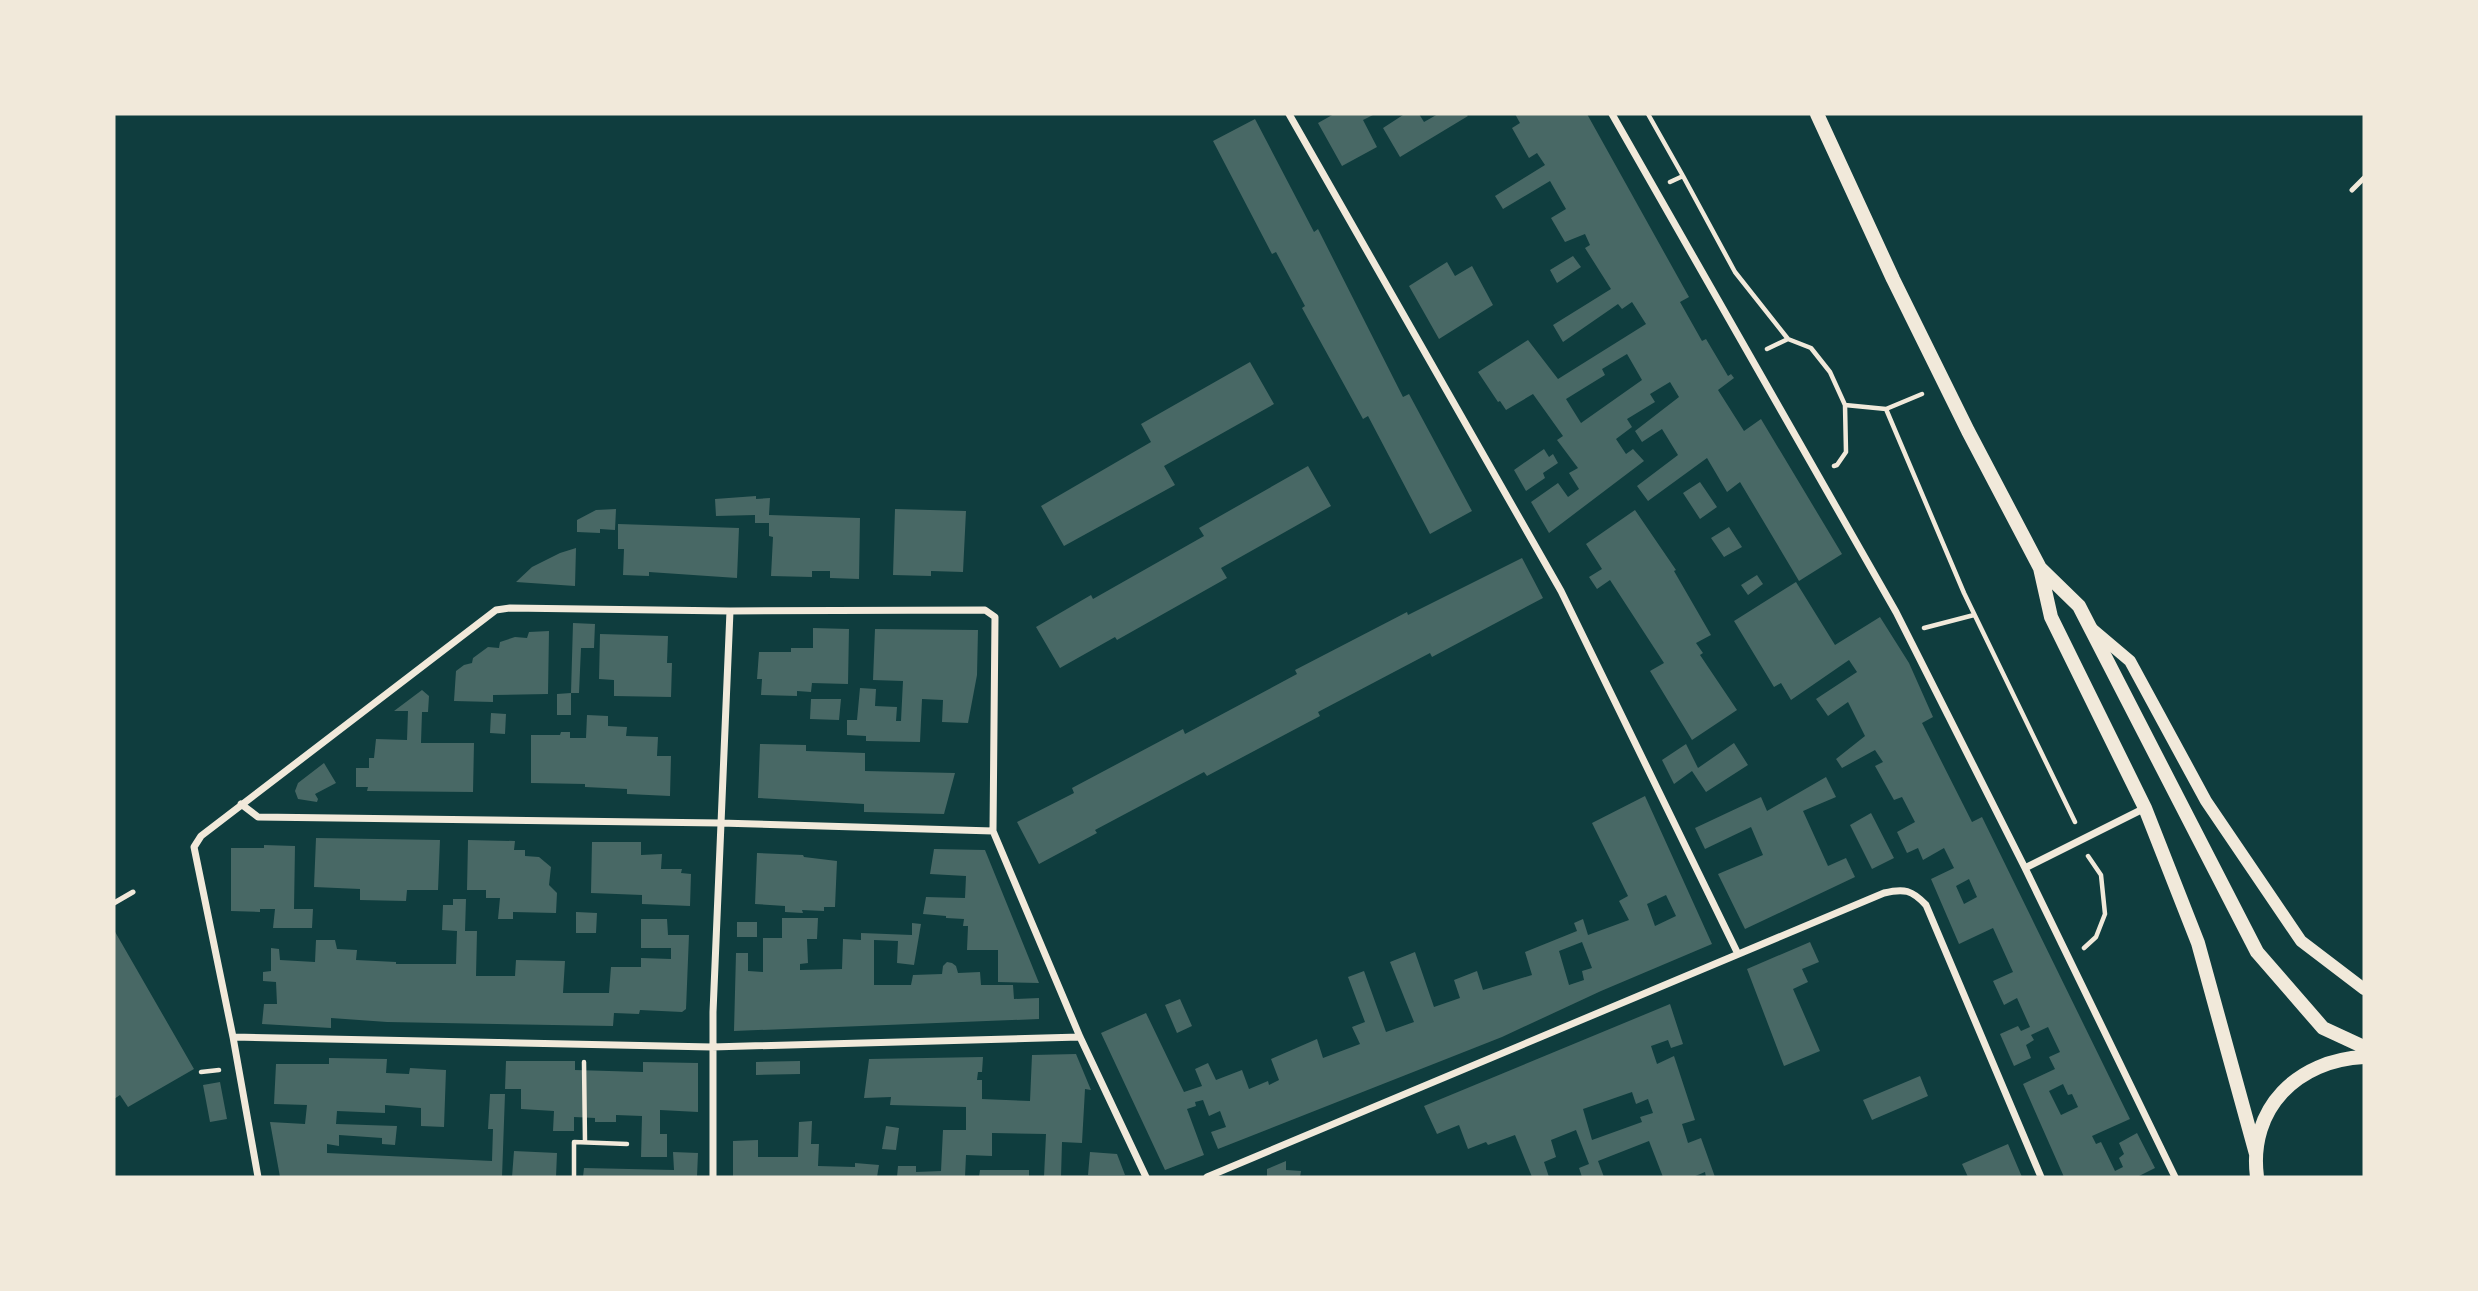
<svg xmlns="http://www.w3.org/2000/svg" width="2478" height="1291" font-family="Karla,sans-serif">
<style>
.building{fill:#486865;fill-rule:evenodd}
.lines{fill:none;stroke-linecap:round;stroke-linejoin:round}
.path{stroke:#f1e9da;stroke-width:4.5}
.service{stroke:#f1e9da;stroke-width:5}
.minor{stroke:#f1e9da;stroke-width:7}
.tertiary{stroke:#f1e9da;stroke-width:12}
.secondary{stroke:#f1e9da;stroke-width:14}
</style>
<rect width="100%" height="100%" fill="#0f3d3e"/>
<path class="building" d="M1334,114H1375L1363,120L1377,147L1342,166L1318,123Z
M1402,114H1419L1424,122L1438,114H1466L1468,116L1400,157L1383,128L1403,115Z
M1515,114H1587L1689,297L1680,302L1702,341L1706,339L1728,376L1731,374L1734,378L1718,390L1744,431L1761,419L1842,554L1799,581L1740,482L1727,492L1707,458L1648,501L1637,486L1678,455L1662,429L1642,442L1635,431L1679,397L1670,382L1650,394L1655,402L1627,419L1632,427L1616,439L1626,454L1633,449L1644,461L1549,533L1531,502L1558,483L1568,497L1579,489L1569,473L1578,468L1557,440L1563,436L1533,394L1506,410L1500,401L1498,402L1478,372L1528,340L1558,379L1646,324L1632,302L1622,309L1618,304L1563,342L1553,325L1611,289L1585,248L1590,245L1585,234L1565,242L1551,218L1566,209L1550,181L1503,209L1495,196L1545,165L1537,153L1529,158L1512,128L1520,123ZM1627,354L1642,380L1581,423L1566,399L1605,375L1602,369Z
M1255,119L1314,232L1318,229L1403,397L1409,394L1472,511L1430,534L1368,416L1363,419L1302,308L1305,306L1276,252L1272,254L1213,141Z
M1573,256L1581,267L1557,283L1550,270Z
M1447,262L1455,276L1472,266L1493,305L1439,339L1409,286Z
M1250,362L1274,404L1164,466L1175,485L1064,546L1041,506L1151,442L1141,424Z
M1544,449L1549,457L1553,454L1558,463L1543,473L1545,478L1526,491L1514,470Z
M1308,466L1331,506L1221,568L1227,578L1117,640L1115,637L1060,668L1036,627L1091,595L1093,599L1204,536L1199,528Z
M1700,482L1717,507L1700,519L1683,493Z
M756,496V499L770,498L769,515L860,518L859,579L830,578V571H812V577L771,576L773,537L769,536V523H755V515L716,516L715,499Z
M616,509L615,530L600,529V533L577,532V520L596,510Z
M895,509L966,511L963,572L931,571V576L893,575Z
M1635,510L1676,570L1674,571L1711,635L1696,643L1703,653L1700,655L1737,710L1692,740L1650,671L1664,663L1610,580L1597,589L1589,577L1602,569L1586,544Z
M618,524L739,528L737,578L649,572V576L623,575L624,549H618Z
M1729,527L1742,547L1724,557L1711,538Z
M576,548L575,586L516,582L532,567L560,553Z
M1522,558L1543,598L1432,657L1430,653L1318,712L1320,716L1207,776L1204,772L1095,830L1097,833L1039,864L1017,822L1074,793L1072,788L1183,729L1185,734L1297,674L1295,670L1407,612L1408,615Z
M1757,575L1763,584L1748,595L1741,585Z
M1796,582L1835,645L1880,617L1909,663L1933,717L1922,723L1972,822L1982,817L2130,1119L2092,1136L2096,1144L2101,1142L2115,1171L2123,1167L2119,1158L2124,1154L2119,1143L2137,1133L2155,1168L2137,1177H2064L2023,1084L2055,1069L2049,1057L2060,1052L2048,1027L2031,1035L2034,1040L2026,1045L2031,1058L2014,1066L2000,1034L2018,1026L2021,1031L2030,1027L2017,998L2004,1005L1993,981L2013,972L1993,928L1959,944L1931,879L1954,868L1944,848L1923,860L1918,848L1907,853L1897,832L1915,822L1902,797L1894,800L1875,766L1883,762L1875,750L1842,768L1836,759L1865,736L1848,702L1828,716L1816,699L1857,672L1849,660L1791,700L1781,683L1774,687L1734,621ZM1969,879L1977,897L1964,904L1956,886ZM2063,1084L2068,1095L2072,1094L2078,1107L2061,1115L2049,1091Z
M573,623L595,624L594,648H581L579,693H571Z
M813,628L849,629L848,684L812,683L811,692L797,691V696L761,695L762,679H757L759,652H791V648H813Z
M875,629L978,630L977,675L968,723L942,722L943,700L922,699L920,742L866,741V736L847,735V720H857L860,688L876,689L875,706L897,707L896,721H901L903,681L873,680Z
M549,631L548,694L493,695V702L454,701L456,671L464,665L472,663L473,658L488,647L499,648L500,642L515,637L527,638L529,632Z
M600,634L668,636L667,663H672L671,697L614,696V680L599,679Z
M422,690L429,696L428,712H422L421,743H474L473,792L367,791L368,787H356V768H369V758H374L376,739L407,740L408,711H394Z
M571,693V715H557V694Z
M811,699H841L839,720L810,719Z
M491,713L506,714L505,734L490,733Z
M587,715L608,716V726L627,727L626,736L658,737L657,756H671L670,796L627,794V789L585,787V784L531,783V735H560L561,732H570V738H586Z
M1734,743L1748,765L1706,792L1692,771L1674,784L1662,760L1686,744L1698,768Z
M760,744L806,745V751L865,753V771L955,773L944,814L864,812V804L758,798Z
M324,763L336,783L315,794L318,799L317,802L298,799L295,791L298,783Z
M1826,777L1836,797L1803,811L1828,866L1846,858L1855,877L1745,929L1718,874L1763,855L1751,827L1705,849L1695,828L1761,797L1767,811Z
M1645,796L1712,944L1601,991L1502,1037L1218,1149L1211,1132L1226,1127L1220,1111L1209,1116L1203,1100L1195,1102L1196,1106L1187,1109L1204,1155L1165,1170L1101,1033L1146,1013L1184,1092L1202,1086L1195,1069L1208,1063L1216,1080L1242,1070L1249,1089L1268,1081L1269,1085L1279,1080L1271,1059L1317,1039L1323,1058L1360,1044L1352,1027L1365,1022L1348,977L1364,971L1386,1032L1414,1022L1390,962L1415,952L1434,1007L1460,998L1454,980L1477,971L1483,990L1532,975L1525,952L1577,931L1574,923L1583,919L1588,935L1629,920L1619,901L1628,896L1592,823ZM1666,895L1676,916L1655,926L1647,904ZM1582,942L1592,968L1582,971L1584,980L1569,985L1559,951Z
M1871,813L1894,858L1872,869L1850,825Z
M316,838L440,840L438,890H407L406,901L360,900V889L314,887Z
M468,840L515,841L514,850H525V856L539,857L551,867L549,885L557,893L556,913L513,912V919H498L500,898H486V890H467Z
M592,842H641V855L662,854L661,869H682L681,873L691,874L690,906L642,904V895L591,893Z
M264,845L295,846L294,909H313L312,928H273L275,909H260V912L231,911V848H264Z
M934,849L985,850L1039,983L998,982V950H967L968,926H963L964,919L946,918V916L923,914L926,897L965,898L966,876L930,874Z
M757,853L803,855L804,857L837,861L835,907H824V911L802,910L803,913L785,912V906L755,904Z
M453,899H466L465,931H477L476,976H515L516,960L565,961L563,993H609L611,967H641V958L671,959V948H641V919H667L668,935H689L686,1009L682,1012L640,1010L639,1014L614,1013L613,1026L387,1022L331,1018V1028L262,1024L264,1004H277L276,982L263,981V972L271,971V948L279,949L280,960L315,962L316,940H335L337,949L357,950L356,960L396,962V964H456L457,931L442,930L443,905H453Z
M576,912L597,913L596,933H576Z
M782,918H818L817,939H807L808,963L800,964V970L842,969L843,939L861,940V933L912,935V923L921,924L914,965L897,963L898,941L874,940V985H911L913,975L942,974L943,966L947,962L952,963L956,966L958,973L980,972L981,985H1013L1014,999L1039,998V1019L734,1031L736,953H748V971L763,972V938H782Z
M737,922H757V937H737Z
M114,930L194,1069L128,1107L120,1095L114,1099Z
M1810,942L1819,962L1802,969L1808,982L1793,989L1820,1051L1784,1066L1747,969Z
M1180,999L1192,1026L1177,1033L1165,1005Z
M1670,1004L1683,1044L1671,1048L1668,1040L1651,1046L1657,1064L1674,1056L1695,1120L1682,1124L1688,1143L1701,1138L1715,1177H1706L1705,1172L1693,1177H1663L1649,1141L1598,1161L1604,1177H1582L1579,1168L1589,1164L1576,1130L1551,1140L1556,1157L1544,1162L1549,1177H1532L1515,1135L1488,1145L1486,1142L1468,1149L1459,1125L1437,1134L1424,1106ZM1632,1092L1636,1104L1648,1099L1653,1113L1640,1117L1642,1122L1592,1140L1583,1109Z
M1076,1054L1091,1090L1085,1089L1082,1143L1062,1142L1061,1177H1044L1046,1134L992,1133V1156L966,1155L965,1177H897L898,1166H916V1172L941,1171L943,1130H966V1107L890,1105L891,1097L864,1098L869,1059L983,1057L982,1072H978L977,1080H982V1099L1030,1101L1032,1055Z
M329,1058L387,1059L386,1073L409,1074L410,1068L446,1070L444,1127L421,1126V1108L385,1105V1113L337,1111L336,1124L397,1126L395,1145L382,1144V1138L339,1135V1146L327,1144V1153L492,1161L493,1129H488L490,1094H505L502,1177H280L270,1122L305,1124L307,1105L274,1104L276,1064H329Z
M506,1061H575V1070L643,1072V1062L698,1063V1112L660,1110V1134H667V1157H641L642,1116L616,1115V1122H595V1118L574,1117V1131H553L554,1111L521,1109V1089H505Z
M800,1061V1074L756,1075V1062Z
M1920,1076L1928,1096L1872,1120L1863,1100Z
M220,1082L227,1119L210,1122L203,1085Z
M812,1121L811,1144H819L818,1166L855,1167V1163L879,1165L877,1177H733V1141L758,1140V1157H798L799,1122Z
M886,1126L899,1128L896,1150L882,1149Z
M2008,1144L2022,1177H1968L1962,1164Z
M514,1151L557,1153L556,1177H512Z
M673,1152L698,1153L697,1177H583L584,1168L674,1170Z
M1090,1152L1117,1154L1125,1175H1088Z
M1286,1161V1170L1301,1171L1300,1177H1267V1169Z
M980,1170H1029V1177H979Z"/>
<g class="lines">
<path class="path" d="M1648,114L1683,176
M1670,182L1683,176L1735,272L1788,339
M1767,349L1788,339L1811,348L1830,372L1845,405
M1886,409L1964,593L2075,822
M1834,466L1837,465L1846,452L1845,405L1886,409L1922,394
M1924,628L1974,615
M2084,948L2096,937L2105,914L2101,875L2088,856
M584,1062L585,1142
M201,1072L219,1070
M574,1177V1142L627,1144"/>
<path class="service" d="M2352,190L2364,178
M114,903L133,892"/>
<path class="minor" d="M1289,114L1561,591L1738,954
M1612,114L1896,612L2025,868L2175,1177
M241,804L258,817L720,823L993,831
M2025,868L2145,808
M233,1037L712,1047L1080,1037
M258,1177L233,1037L194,847L201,836L496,610L510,608L730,611L985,610L995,617L993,831L1080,1037L1146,1177
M713,1177V1012L730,611
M1207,1177L1884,893C1904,888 1912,890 1926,905L2041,1177"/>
<path class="tertiary" d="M2091,628L2130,661L2206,801L2301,941L2364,989"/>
<path class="secondary" d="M1817,114L1893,279L1968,431L2040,568L2051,617L2145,808L2198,943L2256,1154
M2040,568L2079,606L2257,952L2323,1028L2364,1047
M2257,1177C2248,1108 2298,1060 2364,1057"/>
</g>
<rect width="2478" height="1291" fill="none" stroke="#f1e9da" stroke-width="231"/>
</svg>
